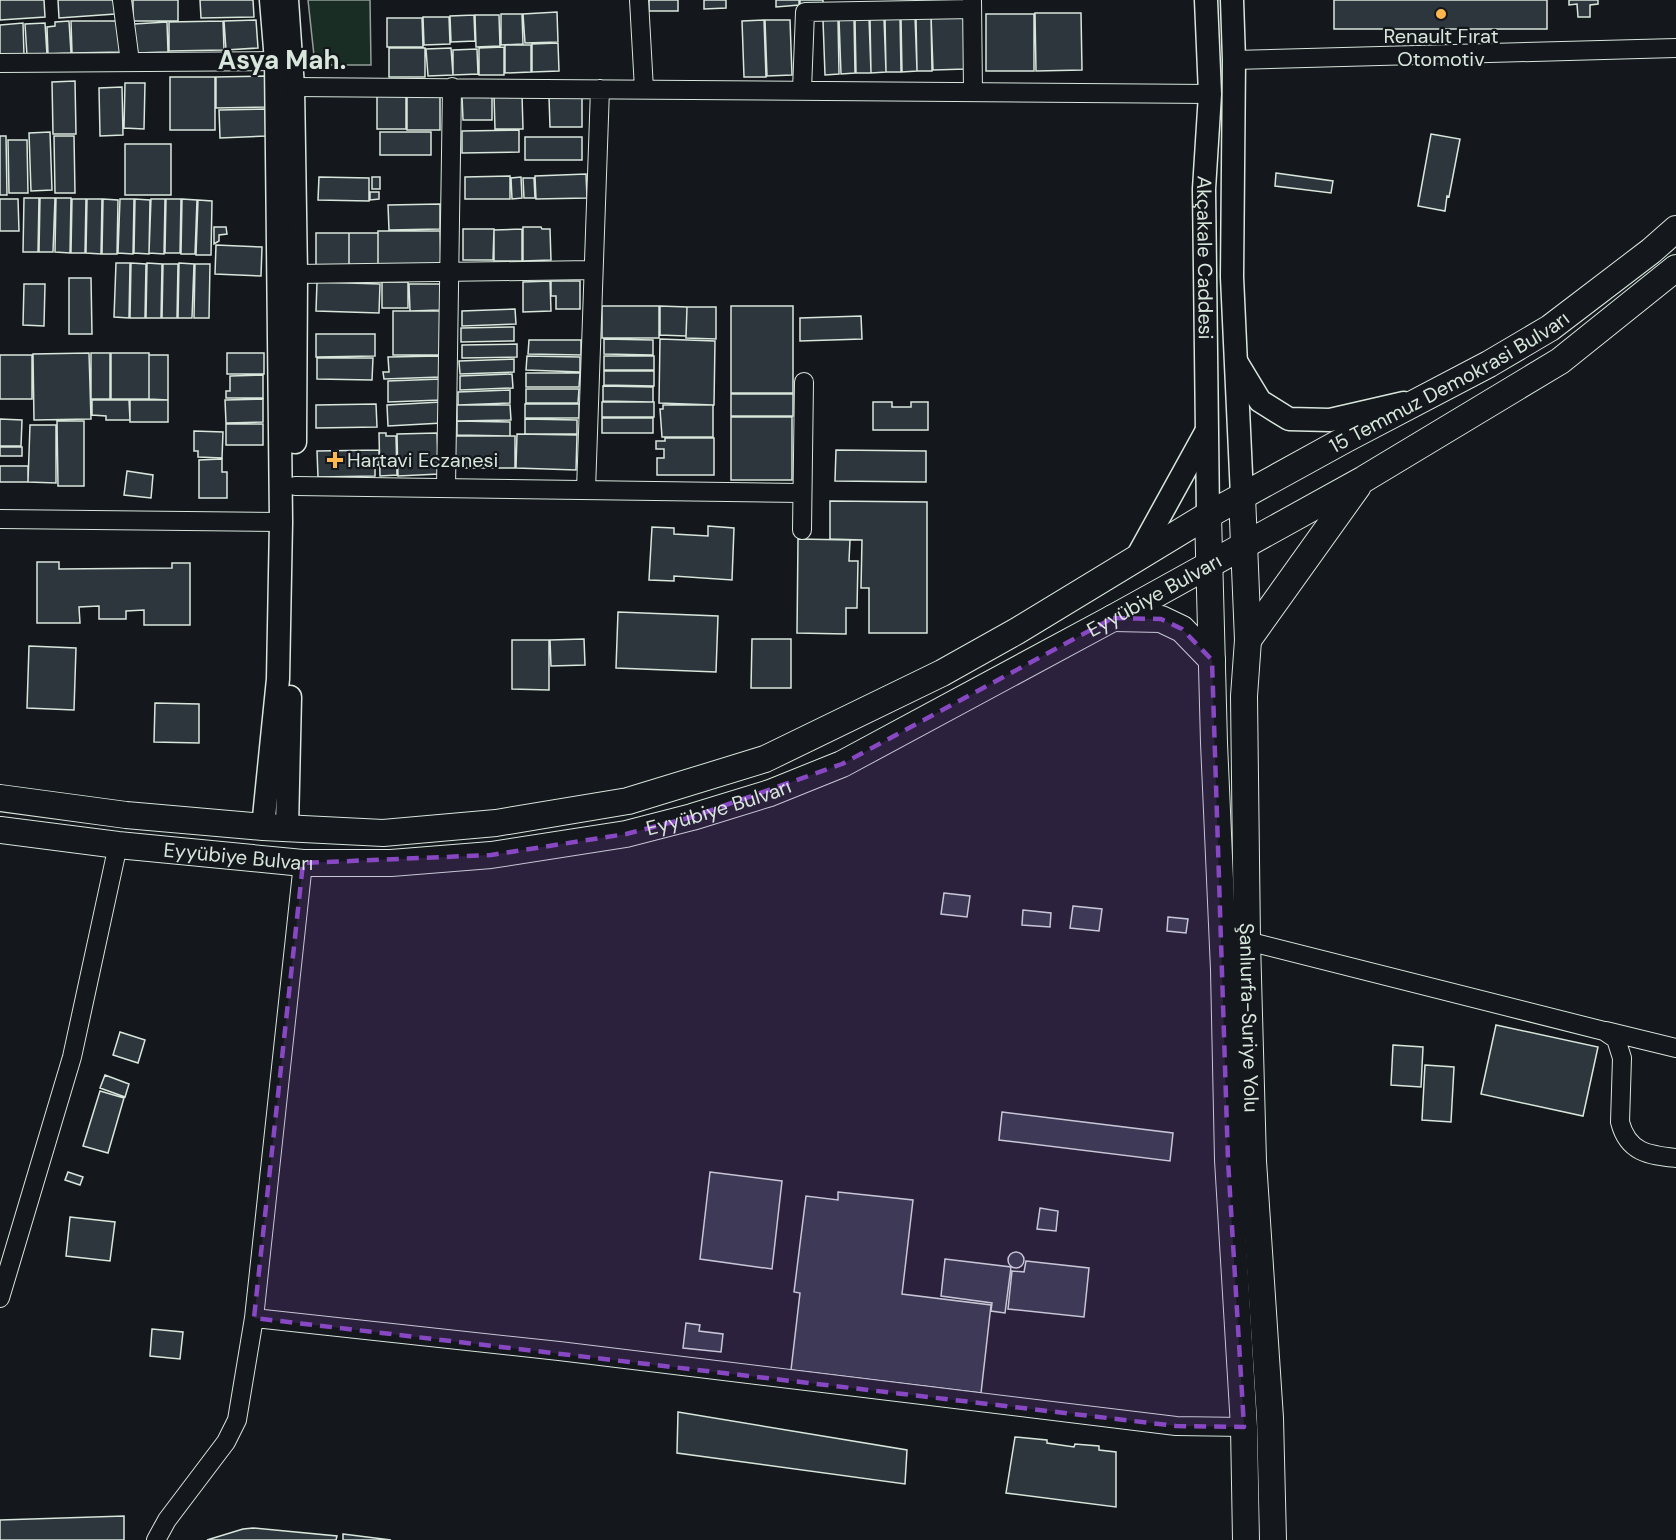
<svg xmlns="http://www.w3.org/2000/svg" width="1676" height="1540" font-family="'DM Sans',sans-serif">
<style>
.green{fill:#1a2d24;stroke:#939e99;stroke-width:1.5}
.building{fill:#2c363c;stroke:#d8e6dc;stroke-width:1.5}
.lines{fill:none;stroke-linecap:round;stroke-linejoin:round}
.minor-casing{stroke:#d8e6dc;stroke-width:20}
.major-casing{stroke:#d8e6dc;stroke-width:25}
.highway-casing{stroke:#d8e6dc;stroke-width:28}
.minor{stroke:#14181c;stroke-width:18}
.major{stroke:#14181c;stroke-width:22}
.highway{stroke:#14181c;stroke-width:26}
.marked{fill:#8948c3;fill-opacity:0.2;stroke:#8948c3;stroke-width:4.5;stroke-dasharray:12 8;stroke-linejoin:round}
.poi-dot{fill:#ffb74d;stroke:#14181c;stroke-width:2}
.labels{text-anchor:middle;stroke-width:4.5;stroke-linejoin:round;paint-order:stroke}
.poi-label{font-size:20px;fill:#d8e6dc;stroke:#14181c}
.street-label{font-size:20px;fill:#d8e6dc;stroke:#14181c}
.district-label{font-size:26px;font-weight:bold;fill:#d8e6dc;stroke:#14181c}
</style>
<rect width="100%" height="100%" fill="#14181c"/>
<path class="green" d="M308,0H370L371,65H315Z"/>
<path class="building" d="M0,0H44L45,17L0,20Z
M58,0H114L115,14L59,18Z
M133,0H178V21H133Z
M200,0H253L254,17L201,18Z
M649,0H678V11H649Z
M704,0H726V8L704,9Z
M776,0H799V5L776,7Z
M800,0H823V4L800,6Z
M1334,0H1547V29H1334Z
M1569,0H1598V4L1590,5V17H1578L1577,4L1569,5Z
M557,12L558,42L525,43L523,14Z
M1035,13H1081L1082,70L1036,71Z
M501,14H522L523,44L501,45Z
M986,14H1034V71H986Z
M474,15L475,41L451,42L450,16Z
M475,15H499L500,46L476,47Z
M931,15H964L966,69L933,70Z
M915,16L917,71L902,72L901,17Z
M916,16H931L932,71H917Z
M423,17H449L450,44L424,45Z
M885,17H900L901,72H886Z
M387,18H422L423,47H387Z
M854,18L855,73L841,74L839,19Z
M855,18H869L871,73H856Z
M870,18H884L886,72L871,73Z
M838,19L839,74L825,75L823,20Z
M256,20L258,48L226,50L224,21Z
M764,20L766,77H744L742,21Z
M765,20H790L792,75L767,76Z
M69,21L71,53L48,54L47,27L55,26V22Z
M71,21H120L121,52L72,53Z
M223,21L224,50L169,51V22Z
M167,22L168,52L136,53L134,24Z
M23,23L24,55L0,57V25Z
M45,23L47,55L27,56L25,24Z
M558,43L559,71L532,72V44Z
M505,45H531V72L505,73Z
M504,47V75H479V48Z
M389,48H425V77H389Z
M451,48L453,75L428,76L426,49Z
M477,49L478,74L453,75V50Z
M265,76L266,107L216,108V77Z
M170,77H215V130H170Z
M75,81L76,134H53L52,82Z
M125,83H145L144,129L124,128Z
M122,87L123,135L100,136L99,88Z
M377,95H406V129H377Z
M407,95H440V130H407Z
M494,95H522L523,129H495Z
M462,96H492V120H463Z
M549,97H582V127H550Z
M265,109L266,136L220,138L219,110Z
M519,130V152L462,153V131Z
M50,132L52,190L31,191L29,133Z
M380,132H431V155H380Z
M1431,134L1460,139L1449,197L1447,196L1445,211L1418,206Z
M0,136H6L7,195H0Z
M54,136H74L75,193H55Z
M525,137H582V160H525Z
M8,140H27L28,193H9Z
M125,144H171V195H125Z
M1276,173L1333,181L1331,193L1275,186Z
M586,174L587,198L536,199L535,176Z
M510,176V199H465V177Z
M319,177L369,178V201L318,200Z
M372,177H380V189H372Z
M521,177L522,198L512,199L511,178Z
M523,178H534L535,198H524Z
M370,192H379V199L370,200Z
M24,198H39L38,252H23Z
M40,198H55L53,252H39Z
M56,198H71L70,253L55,252Z
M0,199H18L19,231H0Z
M72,199H86L85,253H71Z
M87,199H102L101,254L86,253Z
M103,199L118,200L117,254H102Z
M120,199H134L133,254L118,253Z
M135,199L150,200L149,254L134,253Z
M151,199H165L164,254L149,253Z
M166,199H181L180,253H165Z
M182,199L197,200L195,254H181Z
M198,200L212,201L211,255H196Z
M440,204V229L389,230L388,205Z
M214,227H226L227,234L219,235V241L214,244Z
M523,227H541L542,229H550L551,260L523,261Z
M463,229H494L493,260H463Z
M522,229V261H494V230Z
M378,231H440L441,264H378Z
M316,233H349V267H316Z
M349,233H378V265H349Z
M216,245L262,247L261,276L215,274Z
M116,263H130L129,318L114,317Z
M131,263L146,264L145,318H130Z
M147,263L162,264L161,318H146Z
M179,263L194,264L192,318H178Z
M163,264H178L177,318H162Z
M195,264H210L209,318H194Z
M69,278H91L92,334H69Z
M550,281L551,311L523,312V282Z
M551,281H580V309H556V296H551Z
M317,282L380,284L379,313L316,311Z
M382,282H408V308H382Z
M24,284H45L44,326L23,325Z
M409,284H440L441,310L410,311Z
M602,306H659V338H602Z
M660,306L687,307L686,336L660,335Z
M731,306H793V393H731Z
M687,307H716V339L686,338Z
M515,309L516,324L462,326V311Z
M393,311H441V355H393Z
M861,316L862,339L800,341V318Z
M514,327V341L461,342V328Z
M316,334H375V356L316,357Z
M604,339L653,340V355L604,354Z
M660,339L715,341L714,405L659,403Z
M529,340H581V355L528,354Z
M517,344V357L462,358V345Z
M89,353L91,419L34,420L33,354Z
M91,353H110V399H91Z
M111,353H149V399H111Z
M227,353H264V374H227Z
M0,355H32V399H0Z
M149,355H168V400L149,399Z
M440,356L441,377L384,379L383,372H389L388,357Z
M527,356L580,357V372L526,370Z
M604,356H654V370H604Z
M317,358H373L372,380L317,379Z
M514,359V372L460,374L459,361Z
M604,371H654V386L604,385Z
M526,373H580L579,387H526Z
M512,374L513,388L460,390V376Z
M263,375V398H226V391H230V376Z
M441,379V400L388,402V381Z
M603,386L653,387V402L603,401Z
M526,389H579L578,403H526Z
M510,390V403L458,405V392Z
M731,394H793V416H731Z
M263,399V422L226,423L225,400Z
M92,400H129L130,420H106V416L92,415Z
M130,400H168V422H130Z
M441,402L442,423L388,426L387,405Z
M602,402H654V417H602Z
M873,402H892V407H911V402H928V430H873Z
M376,404L377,427L316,428V405Z
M525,404H579V418H525Z
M457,405H510L511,420L457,421Z
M663,405H713V437H662L660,409H663Z
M731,417H792V480H731Z
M602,418H653V433H602Z
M0,419L22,420L21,446H0Z
M525,419L577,420V434H525Z
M57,421H84V486H58Z
M457,421L510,422V436L457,435Z
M226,424H263V445H226Z
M30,425H56V483L28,482Z
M194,431L223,432L222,458L198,457V451H194Z
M379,433H386V436H396L397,475L380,476Z
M437,433L439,474L398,476L397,434Z
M517,434L577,435L576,470L516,468Z
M455,436H515V468H455Z
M665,438H714V475H657V458H664V449H656V441H665Z
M0,447H22V456H0Z
M379,450V465H375V476L318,477L317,451Z
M836,450L926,451V482L835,481Z
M222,459V472H227V498H199V460Z
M0,466H28V482H0Z
M127,471L153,475L151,498L124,495Z
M830,501L927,502V633H869V588H861L862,540L830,539Z
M708,526L734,528L732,580L674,576V581L649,580L652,527L674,528V534L708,536Z
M798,539L850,540L849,561H858L857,608H846V634L797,633Z
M37,562H59V569L172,568V563H190V625H144V610L126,611V619H99V606L79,607L80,623H37Z
M618,612L718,616L716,672L616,668Z
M584,639L585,665L551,666L550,640Z
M752,639H791V688H751Z
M512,640H549V690L512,689Z
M29,646L76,648L74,710L27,708Z
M155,703L199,704V743L154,742Z
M944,893L970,896L967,917L941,914Z
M1073,906L1102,909L1099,931L1070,928Z
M1023,910L1051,913L1050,927L1022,925Z
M1168,917L1188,919L1186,933L1167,931Z
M1496,1025L1598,1047L1583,1116L1481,1094Z
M120,1032L145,1040L138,1063L113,1055Z
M1393,1045L1423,1047L1421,1087L1391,1085Z
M1425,1065L1454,1067L1451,1122L1422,1120Z
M105,1075L129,1084L125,1097L100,1088Z
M100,1091L124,1098L108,1153L83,1146Z
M1002,1112L1173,1133L1170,1161L999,1140Z
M68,1172L83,1177L80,1185L65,1180Z
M710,1172L782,1181L772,1269L700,1259Z
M838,1192L913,1200L902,1294L991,1305L981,1393L791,1370L800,1293L794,1292L806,1196L838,1200Z
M1040,1208L1058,1211L1056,1231L1037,1229Z
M70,1217L115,1222L110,1261L66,1256Z
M1008 1260a8 8 0 1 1 16 0a8 8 0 1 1-16 0Z
M945,1259L1011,1267L1005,1313L991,1311L992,1303L941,1296Z
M1026,1261L1089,1268L1084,1317L1008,1309L1012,1271L1024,1272Z
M686,1323L700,1325L699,1331L723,1334L721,1352L683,1348Z
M152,1329L183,1332L180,1359L150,1356Z
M678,1412L907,1450L905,1484L677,1453Z
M1015,1437L1047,1440V1443L1074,1447L1075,1444L1099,1446V1450L1116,1452V1507L1006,1493Z
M124,1516V1540H0V1520Z
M253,1528L337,1536L336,1540H207L243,1529Z
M343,1534L391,1540H343Z"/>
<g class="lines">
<defs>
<path id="minor" d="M122,0L130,62
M639,0L644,89
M972,0L973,92
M1234,60L1676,48
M0,63L276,61
M293,87L1210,94
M802,90L805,12L972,9
M296,274L592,270
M295,486L801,493
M446,488L452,87
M586,490L600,89
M0,519L281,522
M802,530L804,382
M1247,941L1604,1031L1616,1039L1622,1058L1620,1122C1628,1153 1649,1155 1676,1158
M1606,1031L1676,1048
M0,1298L72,1057L118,845
M254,1318L559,1351L1176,1426L1244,1427
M156,1540L167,1520L226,1442L237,1420L254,1318L303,863"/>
<g id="major">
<path d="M287,0L293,87L296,274L295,442"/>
<path id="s1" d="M1206,0L1210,94L1204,189L1208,515"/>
<path d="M1232,0L1234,60L1232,277L1242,496"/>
<path d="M1237,363L1260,401L1289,419L1330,420L1404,403"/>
<path d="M1136,559L1206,432"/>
<path d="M263,827L278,679L281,522L276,61L271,0"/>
<path d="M287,827L290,697"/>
</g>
<g id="highway">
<path id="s2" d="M1242,496L1248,640L1244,696L1247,941L1253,1161L1270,1418L1273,1540"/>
<path d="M1208,515L1214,743L1224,970L1228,1160L1244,1427L1246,1540"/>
<path d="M1113,618L1161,619L1182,629L1212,660"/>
<path d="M1248,640L1358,486"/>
<path id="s3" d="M0,798L126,815L263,827L383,833L496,823L628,801L765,759L942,673L1017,631L1208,515L1346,439L1489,364L1550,328L1651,251L1676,229"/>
<path id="s4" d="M0,830L118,845L303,863H391L491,855L626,834L692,817L770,793L842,764L1113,618L1364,479L1560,361L1676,268"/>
</g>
</defs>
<use href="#minor" class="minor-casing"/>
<use href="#major" class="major-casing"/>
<use href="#highway" class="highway-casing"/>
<use href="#minor" class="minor"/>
<use href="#major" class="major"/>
<use href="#highway" class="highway"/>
</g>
<path class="marked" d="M1113,618L1161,619L1182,629L1212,660L1228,1160L1244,1427L1176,1426L254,1318L303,863L491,855L626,834L692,817L842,764Z"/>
<g class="poi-dot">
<circle cx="1441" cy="14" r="6"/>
<path d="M332 451h6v6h6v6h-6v6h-6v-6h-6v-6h6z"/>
</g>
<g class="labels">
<g class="poi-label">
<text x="1441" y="43">Renault Fırat<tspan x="1441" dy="23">Otomotiv</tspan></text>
<text x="347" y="467" text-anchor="start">Hartavi Eczanesi</text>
</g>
<g class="street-label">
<text dy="7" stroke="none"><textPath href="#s1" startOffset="258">Akçakale Caddesi</textPath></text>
<text dy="7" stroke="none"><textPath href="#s3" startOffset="1557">15 Temmuz Demokrasi Bulvarı</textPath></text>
<text dy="7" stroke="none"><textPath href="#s4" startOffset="1212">Eyyübiye Bulvarı</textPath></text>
<text dy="7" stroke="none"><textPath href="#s4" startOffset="726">Eyyübiye Bulvarı</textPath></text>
<text dy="7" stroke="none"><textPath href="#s4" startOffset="240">Eyyübiye Bulvarı</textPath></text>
<text dy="7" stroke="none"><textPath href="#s2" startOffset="522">Şanlıurfa-Suriye Yolu</textPath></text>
</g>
<g class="district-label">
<text x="282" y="69">Asya Mah.</text>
</g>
</g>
</svg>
